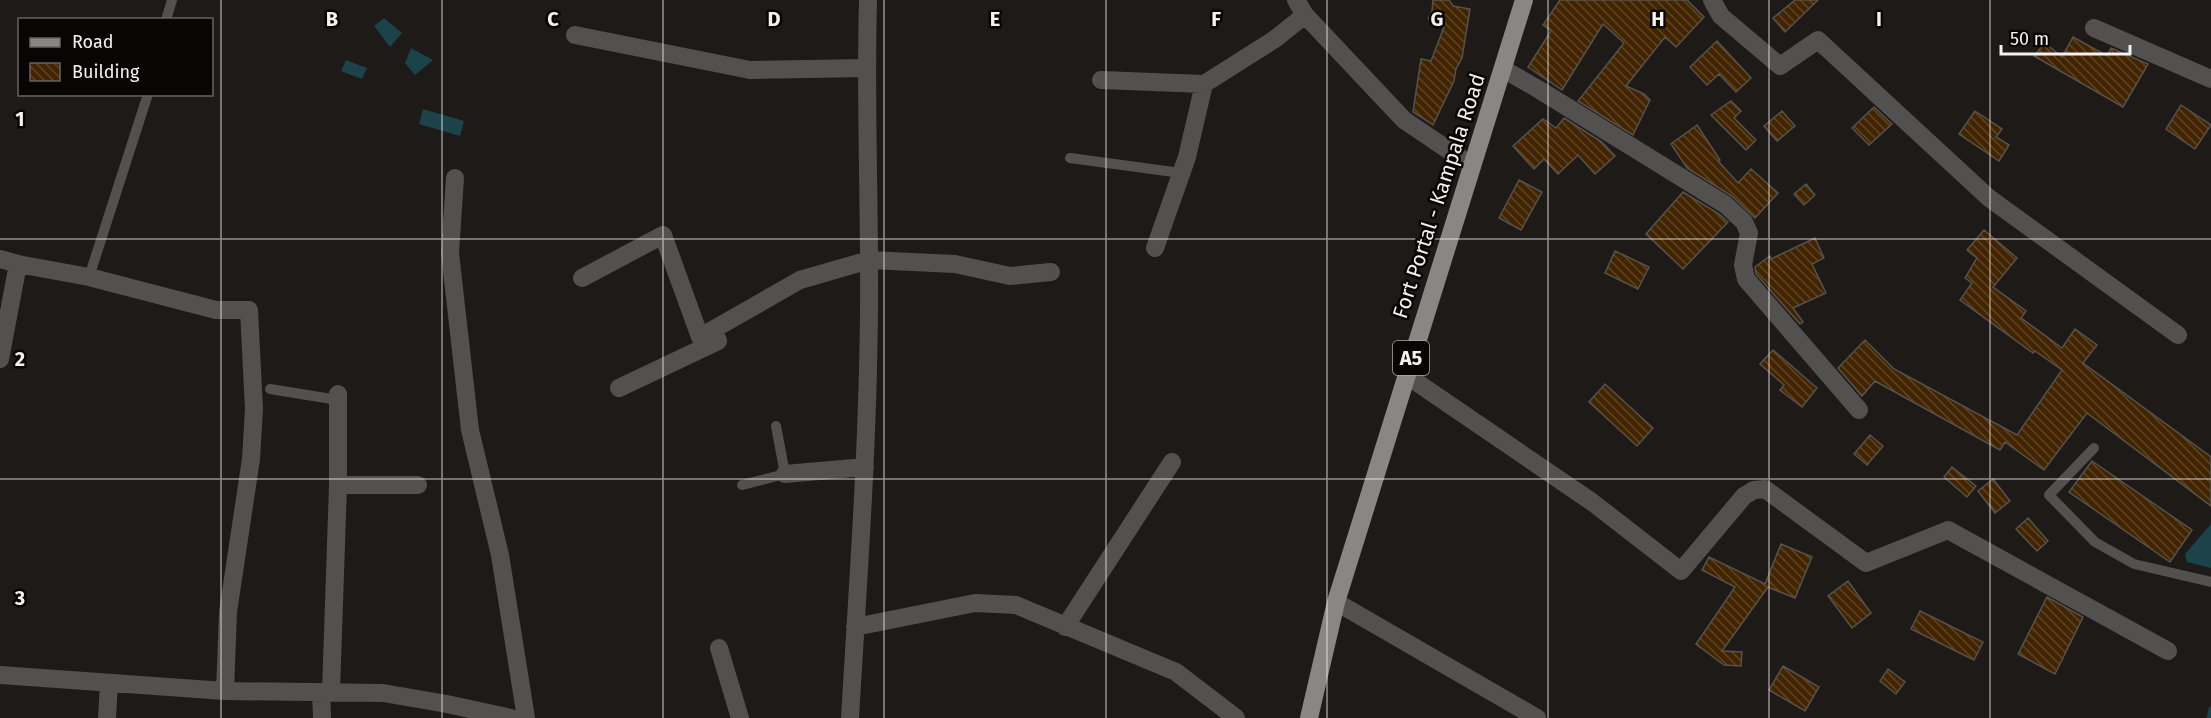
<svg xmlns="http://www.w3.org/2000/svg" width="2211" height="718" font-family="'Fira Sans',sans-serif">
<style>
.water{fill:#1c434a}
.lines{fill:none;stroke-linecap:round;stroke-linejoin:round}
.stream{stroke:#1c434a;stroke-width:5}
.building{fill:url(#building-back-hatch);stroke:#56524e;stroke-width:1.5}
.lane{stroke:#535050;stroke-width:10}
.street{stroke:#535050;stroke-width:18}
.primary{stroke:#8b8686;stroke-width:18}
.grid{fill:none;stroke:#f4f2f0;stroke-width:1.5;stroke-opacity:0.55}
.labels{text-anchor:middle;stroke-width:5;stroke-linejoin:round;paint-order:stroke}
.shield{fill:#070605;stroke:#adabaa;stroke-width:1.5}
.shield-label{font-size:20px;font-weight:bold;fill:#f4f2f0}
.street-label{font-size:21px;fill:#f4f2f0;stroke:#070605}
.grid-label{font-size:20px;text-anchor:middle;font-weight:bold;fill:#f4f2f0;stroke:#070605;stroke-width:5;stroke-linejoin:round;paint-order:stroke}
</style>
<defs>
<pattern id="building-back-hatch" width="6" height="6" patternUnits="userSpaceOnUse" patternTransform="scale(1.5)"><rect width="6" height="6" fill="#422500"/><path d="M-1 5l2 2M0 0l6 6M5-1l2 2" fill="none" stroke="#5e4526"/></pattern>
</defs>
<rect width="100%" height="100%" fill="#1d1a17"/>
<path class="water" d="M384,18L402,33L390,47L374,26Z
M411,48L433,60L415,75L405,63Z
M346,60L367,68L362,79L341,71Z
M423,109L464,121L460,136L419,124Z
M2211,524V568L2187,562L2185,554Z"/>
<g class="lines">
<path class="stream" d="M2209,718L2211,709"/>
</g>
<path class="building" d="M1433,0H1449L1453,6L1470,9L1462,58L1456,69L1454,81L1433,125L1413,112L1421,59L1431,61L1444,27L1428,19L1432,11Z
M1560,0H1687L1704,17L1676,47L1665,37L1626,86L1644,94L1650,100L1633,135L1578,101L1624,43L1603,24L1562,90L1528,67L1551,31L1543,25Z
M1795,0H1818L1785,32L1773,18Z
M2073,37L2107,56L2111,48L2148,64L2123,107L2034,56L2045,43L2062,57Z
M1717,41L1751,78L1736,92L1719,74L1707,85L1690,67Z
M1731,101L1741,111L1734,118L1756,140L1746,150L1711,115Z
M2181,105L2211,125L2195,149L2166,129Z
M1874,107L1892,124L1869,145L1852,128Z
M1782,111L1795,126L1777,141L1764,126Z
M1975,111L2002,129L1996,137L2009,145L1999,161L1959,134Z
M1564,118L1602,142L1615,156L1595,174L1578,155L1558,174L1544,159L1534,169L1513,146L1543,119L1556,128Z
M1697,125L1720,160L1718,161L1738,183L1751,169L1778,193L1755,218L1732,196L1687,168L1671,144Z
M1519,180L1542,192L1521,230L1499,218Z
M1806,184L1815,195L1804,205L1794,194Z
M1683,192L1719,214L1728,222L1683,269L1646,234Z
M1984,230L2017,258L1993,287L2026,311L2021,318L2062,348L2075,329L2097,345L2083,363L2211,457V506L2087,413L2044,470L2005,442L2000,450L1875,381L1862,396L1838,368L1865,340L1894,369L2017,435L2062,370L2035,351L2033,353L1960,300L1972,283L1965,278L1977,258L1967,250Z
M1815,238L1824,258L1812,264L1826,293L1793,308L1803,322L1800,324L1756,274L1755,267L1770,256L1771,259Z
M1615,251L1649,267L1638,289L1605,273Z
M1773,350L1817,388L1802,407L1780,390L1784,385L1760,364Z
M1605,384L1653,428L1637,446L1589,402Z
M1870,435L1883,446L1867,465L1854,454Z
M2092,461L2192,530L2170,562L2069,492Z
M1952,467L1976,486L1967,497L1944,477Z
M1993,479L2010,501L1995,513L1978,491Z
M2028,518L2048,541L2037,551L2016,529Z
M1781,544L1812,557L1795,598L1768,587L1722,651L1742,652L1741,666L1724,665L1696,644L1735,587L1702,570L1709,557L1765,584Z
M1848,581L1871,613L1852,628L1828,596Z
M2047,597L2083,617L2055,674L2018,654Z
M1920,611L1983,642L1974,660L1911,629Z
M1783,666L1819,687L1805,711L1769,690Z
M1888,669L1905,682L1896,694L1880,681Z"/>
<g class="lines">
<path class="lane" d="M166,20L172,0
M1070,158L1181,173
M89,277L148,94
M270,389L338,400
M2094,448L2049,495L2095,542L2134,564L2211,582
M742,485L785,474L776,426"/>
<path class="street" d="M1296,0L1305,15L1404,120L1472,166
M1712,0L1721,16L1780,66L1818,40L1989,198L2178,335
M2094,28L2211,79
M575,35L750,70L866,68
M1503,69L1538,89L1726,205L1744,222L1749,233L1743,265L1746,279L1859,410
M1101,80L1204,84L1275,39L1305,15
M455,178L450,253L470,430L500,555L526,718
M1155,248L1187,157L1204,84
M0,259L18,264L89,277L216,310H249L254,409L251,459L228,612L225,691
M582,278L663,235L700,337L800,280L869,260L955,264L1010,276L1051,272
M0,359L18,264
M1406,375L1592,502L1681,571L1744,496L1754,490L1765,489L1866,563L1948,530L2168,651
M619,388L718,341L717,338
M785,474L865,467
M338,485H418
M1336,602L1537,718
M855,627L975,603L1016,605L1176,672L1236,718
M1065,627L1172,462
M719,648L740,718
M0,675L225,691L383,693L447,704L511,718
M321,692L322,718
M331,692L338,485V394
M107,718L109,683
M850,718C858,582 868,446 869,309C870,206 865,103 868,0"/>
<path class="primary" d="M1309,718L1336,602L1524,0"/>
</g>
<path class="grid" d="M221,0V718M442,0V718M663,0V718M884,0V718M1106,0V718M1327,0V718M1548,0V718M1769,0V718M1990,0V718M0,239H2211M0,479H2211"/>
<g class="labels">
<rect class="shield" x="1393" y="341" width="36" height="34" rx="4.5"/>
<g class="shield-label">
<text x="1411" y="365">A5</text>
</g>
<g class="street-label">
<text transform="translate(1439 196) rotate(-72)" y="7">Fort Portal - Kampala Road</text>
</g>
</g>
<g class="grid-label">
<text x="332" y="26">B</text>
<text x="553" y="26">C</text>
<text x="774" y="26">D</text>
<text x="995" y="26">E</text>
<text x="1216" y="26">F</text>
<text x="1437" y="26">G</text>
<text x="1658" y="26">H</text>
<text x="1879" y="26">I</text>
<text x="20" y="126">1</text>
<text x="20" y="366">2</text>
<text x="20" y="605">3</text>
</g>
<rect x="18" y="18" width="195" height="78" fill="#070605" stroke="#666463" stroke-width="1.5"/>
<rect x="30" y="38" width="30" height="9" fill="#8b8686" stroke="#666463" stroke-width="1.5"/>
<text x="72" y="48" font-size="18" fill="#f4f2f0">Road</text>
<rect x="30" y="63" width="30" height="18" fill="url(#building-back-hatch)" stroke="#666463" stroke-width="1.5"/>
<text x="72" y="78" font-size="18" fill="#f4f2f0">Building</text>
<path d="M2001 45v9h129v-9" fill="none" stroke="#f4f2f0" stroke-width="3"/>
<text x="2010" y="45" font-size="18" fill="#f4f2f0" stroke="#070605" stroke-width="4.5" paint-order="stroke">50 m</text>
</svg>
